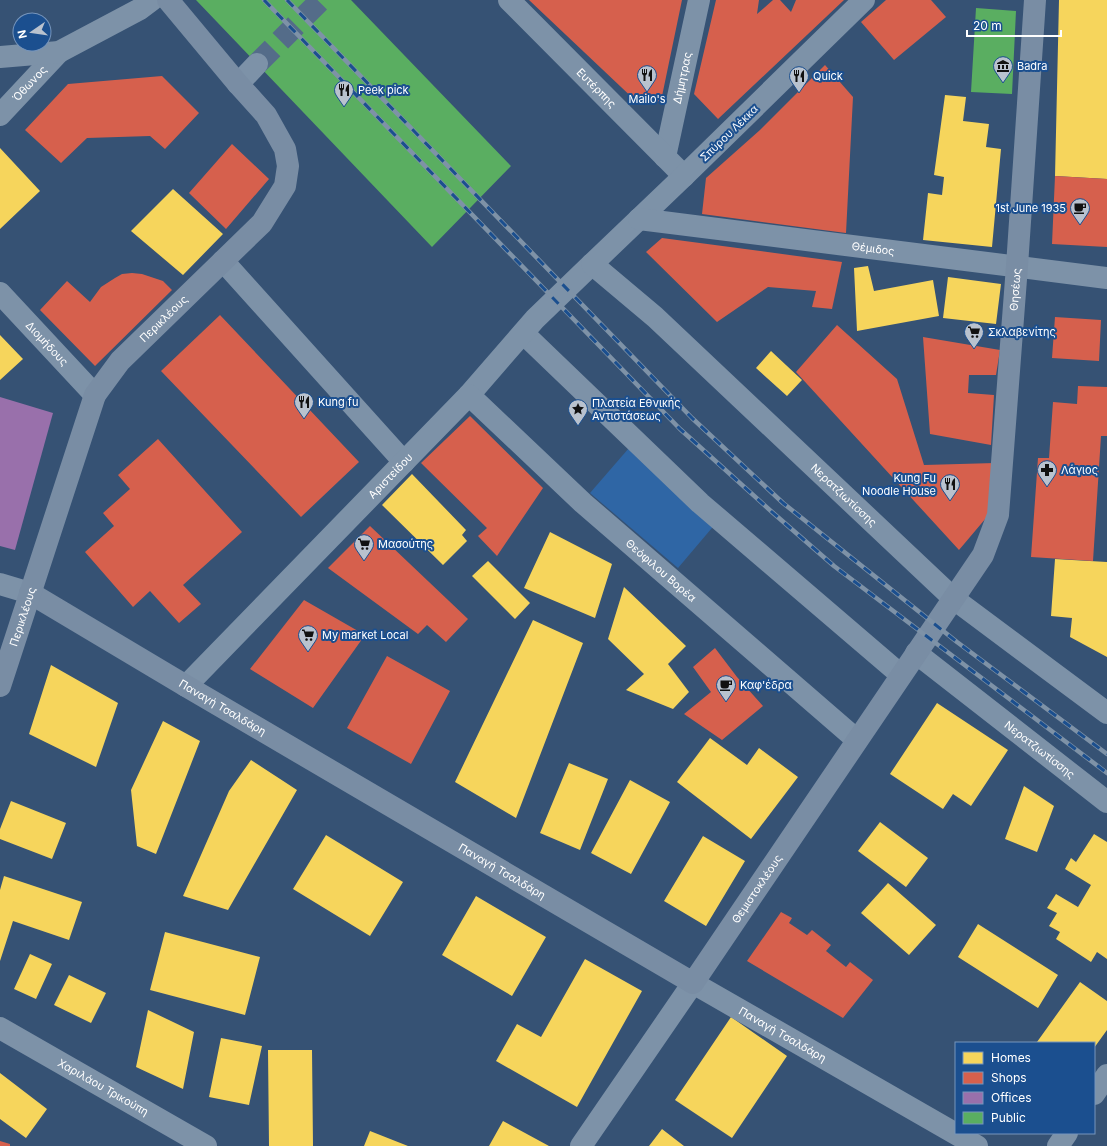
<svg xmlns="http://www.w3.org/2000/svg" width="1107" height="1146" font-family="Inter,sans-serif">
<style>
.green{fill:#2f66a5}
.homes{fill:#f6d55c}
.shops{fill:#d6604d}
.offices{fill:#9970ab}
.public{fill:#5aae61}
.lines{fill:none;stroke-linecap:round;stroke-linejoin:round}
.pedestrian-tunnel{stroke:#546c89;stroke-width:22;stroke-dasharray:22 11;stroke-linecap:butt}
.pedestrian{stroke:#7d92a8;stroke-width:22}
.minor{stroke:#7d92a8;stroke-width:22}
.tertiary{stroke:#7d92a8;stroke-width:22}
.secondary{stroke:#798da4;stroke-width:22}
.rail-casing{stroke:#7e92a7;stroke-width:4.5}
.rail{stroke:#1b4f8f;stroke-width:3;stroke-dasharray:9;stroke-linecap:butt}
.labels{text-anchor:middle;stroke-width:4;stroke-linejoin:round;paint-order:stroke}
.poi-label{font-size:11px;fill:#fff;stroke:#1b4f8f;text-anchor:start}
.street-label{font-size:11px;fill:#fff;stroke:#1b4f8f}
</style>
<rect width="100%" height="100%" fill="#365274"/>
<path class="green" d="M629,448L717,522L678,568L590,493Z"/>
<path class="homes" d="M1059,0H1107V179L1055,176Z
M945,95L966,97L963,121L989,124L986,147L1001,149L992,247L923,240L928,193L942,195L944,177L934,175Z
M0,148L40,191L0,229Z
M173,189L223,234L183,275L131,231Z
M868,266L874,291L933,280L939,316L857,331L854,268Z
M948,277L1001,284L996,324L943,318Z
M0,335L23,359L0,380Z
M771,351L802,380L787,396L756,368Z
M412,474L466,530L462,535L467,541L443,565L382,505Z
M550,532L612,564L595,618L524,588Z
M1055,559L1107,562V657L1070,637L1072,618L1051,616Z
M488,561L530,603L515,619L472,576Z
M624,587L686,646L668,664L689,692L673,709L626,690L644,674L608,639Z
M533,620L583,643L516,818L455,782Z
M51,665L118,703L96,767L29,734Z
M937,703L1008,750L971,806L953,794L943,809L890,774Z
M163,721L200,741L156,854L137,846L131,790Z
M710,738L747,765L759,748L798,777L751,839L677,782Z
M251,760L297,790L228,910L183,896L229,791Z
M569,763L608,779L580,850L540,833Z
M630,780L670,802L631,874L591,853Z
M1024,786L1054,806L1037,852L1005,839Z
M11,801L66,823L52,859L0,839V829Z
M880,822L928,858L906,887L858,851Z
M1094,834L1107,842V959L1097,952L1091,962L1056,939L1060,932L1049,926L1057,913L1047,908L1056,894L1078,907L1091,885L1065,869L1071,858L1076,862Z
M326,835L403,882L370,936L293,889Z
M703,836L745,861L706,926L664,901Z
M4,876L82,902L69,940L13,921L0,961V890Z
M888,883L936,925L909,955L861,913Z
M476,896L546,937L512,996L442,955Z
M978,924L1058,975L1038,1008L958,957Z
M165,932L260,957L245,1015L150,990Z
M30,954L52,964L36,999L14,989Z
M585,959L642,991L577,1107L496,1061L517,1024L541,1037Z
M69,975L106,993L91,1023L54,1005Z
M1080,982L1107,1001V1030L1094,1048V1043H1039L1037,1042Z
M148,1010L194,1032L183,1089L136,1067Z
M731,1017L787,1056L732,1138L675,1100Z
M221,1038L262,1046L249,1105L209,1097Z
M268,1050H312L313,1146H269Z
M0,1073L47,1109L26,1138L0,1119Z
M503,1121L549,1146H489Z
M662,1129L684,1146H649Z
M370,1131L408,1146H364Z"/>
<path class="shops" d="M529,0H682L661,101L639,104Z
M716,0H759L757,14L773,0H780L791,12L796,0H844L718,119L694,94Z
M886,0H931L946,17L894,60L861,22Z
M825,65L853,97L846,233L702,214L706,178L760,130Z
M162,76L199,113L165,149L150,136L87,138L61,163L25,130L68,84Z
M232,144L269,179L226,229L189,193Z
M1055,176L1107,179V247L1052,244Z
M662,238L842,262L832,309L812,307L816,291L768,287L717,322L646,252Z
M132,273L142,274L163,281L172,290L95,366L40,310L67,281L90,302L101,287L115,278L122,274Z
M220,315L359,462L301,517L161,371Z
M1055,317L1101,320L1099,361L1052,358Z
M837,325L897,379L924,465L995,463L997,505L959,550L796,372Z
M923,337L1000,350L996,375H969L968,393L994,395L991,445L930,434Z
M1078,386L1107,387V436H1101L1093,561L1031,557L1038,458H1049L1053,402L1077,404Z
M470,416L543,488L497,556L478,536L487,528L421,463Z
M158,439L242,532L183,585L201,604L179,623L150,591L133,607L85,552L114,526L103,513L130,489L118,475Z
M370,526L468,619L446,642L427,625L418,634L328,568Z
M304,600L365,635L313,708L250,669Z
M715,648L737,677L763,706L722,740L684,714L711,692L693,667Z
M387,656L450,691L411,764L347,728Z
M781,912L792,918L789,923L807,935L812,930L831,945L826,951L846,967L850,962L873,980L843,1018L747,961Z
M0,1141L10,1144V1146H0Z"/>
<path class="offices" d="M0,397L53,413L15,550L0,546Z"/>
<path class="public" d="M196,0H351L511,166L432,247Z
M976,8L1016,11L1012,94L971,92Z"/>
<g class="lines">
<path class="pedestrian-tunnel" d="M257,64L321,0"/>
<g class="pedestrian">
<path d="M238,84L257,64"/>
<path id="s1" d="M0,115L59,52"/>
<path id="s2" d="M665,157L699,0"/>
<path d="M223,261L404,462"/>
<path d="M523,333L700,503L901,675"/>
<path d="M469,395L535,319L592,264"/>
</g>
<g class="minor">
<path id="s3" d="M509,0L684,176"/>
<path id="s4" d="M864,0L684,176L592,264L655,317L954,599"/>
<path d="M0,57L59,52L140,9L152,0"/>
<path id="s5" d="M639,219L1107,278"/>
<path id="s6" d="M0,293L95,395"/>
<path d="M0,584L30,593"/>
<path id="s7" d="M916,653L1107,802"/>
<path id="s8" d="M186,686L469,395L583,503L857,740"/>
<path id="s9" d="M0,1028L206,1146"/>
<path id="s10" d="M581,1146L693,983L977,1146"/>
</g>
<path class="tertiary" d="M954,599L1107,713
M1094,1094L1107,1075
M1058,1146L1067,1133"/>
<g class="secondary">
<path id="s11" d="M30,593L186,686L693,983L983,555L998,515L1017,266L1035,0"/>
<path id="s12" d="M0,686L95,395L120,361L262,223L285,186L288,166L285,149L266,115L238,84L168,0"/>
</g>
<defs>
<path id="rail" d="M264,0L680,429L772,512L834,566L1107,773
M287,0L692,418L783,503L957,642L1107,754"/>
</defs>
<use href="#rail" class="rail-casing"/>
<use href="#rail" class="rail"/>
</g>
<defs>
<symbol id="museum-pin" viewBox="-11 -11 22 30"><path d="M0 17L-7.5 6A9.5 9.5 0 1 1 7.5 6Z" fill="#b9c2ce" stroke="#1b4f8f"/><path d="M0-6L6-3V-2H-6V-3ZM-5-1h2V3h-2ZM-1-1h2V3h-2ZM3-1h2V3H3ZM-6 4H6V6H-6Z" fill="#111"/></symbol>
<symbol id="restaurant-pin" viewBox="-11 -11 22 30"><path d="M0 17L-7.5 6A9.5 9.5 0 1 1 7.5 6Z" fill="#b9c2ce" stroke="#1b4f8f"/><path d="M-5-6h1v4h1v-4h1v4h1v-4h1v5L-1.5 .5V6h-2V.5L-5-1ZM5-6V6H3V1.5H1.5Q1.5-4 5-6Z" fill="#111"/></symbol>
<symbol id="cafe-pin" viewBox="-11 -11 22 30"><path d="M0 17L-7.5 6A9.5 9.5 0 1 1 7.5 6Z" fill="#b9c2ce" stroke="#1b4f8f"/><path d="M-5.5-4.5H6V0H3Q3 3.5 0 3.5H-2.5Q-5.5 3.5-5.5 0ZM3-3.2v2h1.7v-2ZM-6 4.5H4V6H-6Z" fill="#111"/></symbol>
<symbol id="supermarket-pin" viewBox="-11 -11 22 30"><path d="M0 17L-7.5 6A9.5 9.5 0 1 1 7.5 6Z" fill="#b9c2ce" stroke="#1b4f8f"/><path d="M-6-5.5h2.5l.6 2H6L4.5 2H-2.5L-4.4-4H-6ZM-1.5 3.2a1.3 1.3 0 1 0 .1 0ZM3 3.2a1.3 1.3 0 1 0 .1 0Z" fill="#111"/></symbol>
<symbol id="sight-pin" viewBox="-11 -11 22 30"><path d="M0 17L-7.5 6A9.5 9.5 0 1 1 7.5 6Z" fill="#b9c2ce" stroke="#1b4f8f"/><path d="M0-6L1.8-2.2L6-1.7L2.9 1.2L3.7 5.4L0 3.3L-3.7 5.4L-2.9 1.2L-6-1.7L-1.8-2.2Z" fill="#111"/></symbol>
<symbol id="pharmacy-pin" viewBox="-11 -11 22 30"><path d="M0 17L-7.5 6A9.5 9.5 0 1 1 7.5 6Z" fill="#b9c2ce" stroke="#1b4f8f"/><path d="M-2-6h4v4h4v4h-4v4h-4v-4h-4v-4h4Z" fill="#111"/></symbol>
</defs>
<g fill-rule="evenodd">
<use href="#museum-pin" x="992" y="55" width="22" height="30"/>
<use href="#restaurant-pin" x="636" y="64" width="22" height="30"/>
<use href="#restaurant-pin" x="788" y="65" width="22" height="30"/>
<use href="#restaurant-pin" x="333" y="79" width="22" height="30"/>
<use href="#cafe-pin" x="1069" y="197" width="22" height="30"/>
<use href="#supermarket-pin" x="963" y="321" width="22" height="30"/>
<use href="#restaurant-pin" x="293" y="391" width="22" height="30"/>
<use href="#sight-pin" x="567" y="398" width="22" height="30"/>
<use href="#pharmacy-pin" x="1036" y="459" width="22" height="30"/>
<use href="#restaurant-pin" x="939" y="473" width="22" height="30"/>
<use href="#supermarket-pin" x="353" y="533" width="22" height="30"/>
<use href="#supermarket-pin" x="297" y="624" width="22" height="30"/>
<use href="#cafe-pin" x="715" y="674" width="22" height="30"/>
</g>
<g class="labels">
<g class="poi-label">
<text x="1017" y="70">Badra</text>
<text x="813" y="80">Quick</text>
<text x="358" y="94">Peek pick</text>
<text x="647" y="103" text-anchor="middle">Mailo's</text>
<text x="1066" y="212" text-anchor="end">1st June 1935</text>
<text x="988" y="336">Σκλαβενίτης</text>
<text x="318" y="406">Kung fu</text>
<text x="592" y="407">Πλατεία Εθνικής<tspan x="592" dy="13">Αντιστάσεως</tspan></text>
<text x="1061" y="474">Λάγιος</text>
<text x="936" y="482" text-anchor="end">Kung Fu<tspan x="936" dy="13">Noodle House</tspan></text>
<text x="378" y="548">Μασούτης</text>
<text x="322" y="639">My market Local</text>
<text x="740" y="689">Καφ'έδρα</text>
</g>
<g class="street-label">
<text dy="4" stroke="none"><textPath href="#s2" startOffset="81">Δήμητρας</textPath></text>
<text dy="4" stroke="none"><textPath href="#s1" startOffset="43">Όθωνος</textPath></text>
<text dy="4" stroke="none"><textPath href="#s3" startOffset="124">Ευτέρπης</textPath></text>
<text transform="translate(729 133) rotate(-44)" y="4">Σπύρου Λέκκα</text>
<text dy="4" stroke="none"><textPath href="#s5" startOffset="236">Θέμιδος</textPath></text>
<text dy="4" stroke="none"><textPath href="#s11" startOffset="1555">Θησέως</textPath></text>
<text dy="4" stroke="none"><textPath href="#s12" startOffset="409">Περικλέους</textPath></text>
<text dy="4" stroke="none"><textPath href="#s6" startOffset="69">Διομήδους</textPath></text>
<text dy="4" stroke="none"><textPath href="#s8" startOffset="293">Αριστείδου</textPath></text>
<text dy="4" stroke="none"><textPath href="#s4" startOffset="721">Νερατζιωτίσσης</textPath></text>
<text dy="4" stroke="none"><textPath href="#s8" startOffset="666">Θεόφιλου Βορέα</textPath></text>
<text dy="4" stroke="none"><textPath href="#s12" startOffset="73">Περικλέους</textPath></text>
<text dy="4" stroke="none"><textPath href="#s11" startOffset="224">Παναγή Τσαλδάρη</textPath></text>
<text dy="4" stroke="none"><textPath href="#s7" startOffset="157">Νερατζιωτίσσης</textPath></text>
<text dy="4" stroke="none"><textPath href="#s11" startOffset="548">Παναγή Τσαλδάρη</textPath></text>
<text dy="4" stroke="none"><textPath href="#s11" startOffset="883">Θεμιστοκλέους</textPath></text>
<text dy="4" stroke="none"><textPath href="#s10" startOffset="301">Παναγή Τσαλδάρη</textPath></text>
<text dy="4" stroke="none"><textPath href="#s9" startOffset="119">Χαριλάου Τρικούπη</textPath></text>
</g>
</g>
<rect x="955" y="1042" width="140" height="92" fill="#1b4f8f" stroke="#7695bc"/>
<rect x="963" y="1052" width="20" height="12" fill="#f6d55c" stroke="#7695bc"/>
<text x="991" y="1062" font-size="12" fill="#ffffff">Homes</text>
<rect x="963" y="1072" width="20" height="12" fill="#d6604d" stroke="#7695bc"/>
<text x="991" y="1082" font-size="12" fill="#ffffff">Shops</text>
<rect x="963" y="1092" width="20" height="12" fill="#9970ab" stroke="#7695bc"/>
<text x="991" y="1102" font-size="12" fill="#ffffff">Offices</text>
<rect x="963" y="1112" width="20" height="12" fill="#5aae61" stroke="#7695bc"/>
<text x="991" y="1122" font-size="12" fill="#ffffff">Public</text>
<g transform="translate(32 32) rotate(257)"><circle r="19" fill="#1b4f8f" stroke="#7695bc"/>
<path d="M0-3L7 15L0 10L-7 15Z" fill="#b9c2ce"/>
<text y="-6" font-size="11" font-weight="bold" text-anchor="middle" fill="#ffffff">N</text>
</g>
<path d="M967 30v6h94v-6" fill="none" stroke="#ffffff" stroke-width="2"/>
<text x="973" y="30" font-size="12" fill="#ffffff" stroke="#1b4f8f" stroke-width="3" paint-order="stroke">20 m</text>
</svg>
